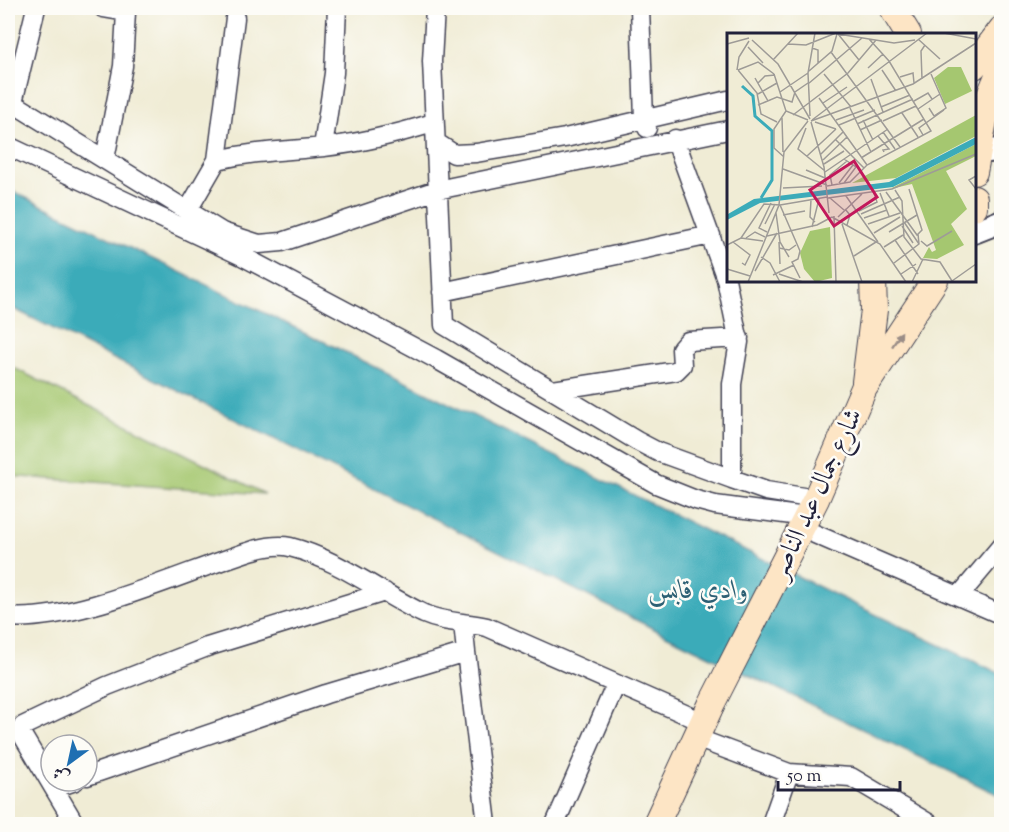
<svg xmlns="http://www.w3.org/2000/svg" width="1009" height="832" font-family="'Sorts Mill Goudy',Amiri,serif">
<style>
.green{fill:#a5c770;stroke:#647456;stroke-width:1.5}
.water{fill:#3babb9;stroke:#2e667a;stroke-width:1.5}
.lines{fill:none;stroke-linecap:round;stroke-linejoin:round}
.minor-casing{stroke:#414052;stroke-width:21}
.tertiary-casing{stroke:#414052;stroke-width:26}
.secondary-casing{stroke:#414052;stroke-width:28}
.minor{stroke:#fff;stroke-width:18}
.tertiary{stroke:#fff;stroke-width:22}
.secondary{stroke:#fde5c5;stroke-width:26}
.oneway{fill:#9a8d87}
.labels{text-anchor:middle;stroke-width:5;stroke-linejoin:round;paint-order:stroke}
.street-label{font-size:26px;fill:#22223b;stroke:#fdfcf7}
.water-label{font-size:27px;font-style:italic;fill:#2d6074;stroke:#fdfcf7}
.inset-river{fill:none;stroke:#3babb9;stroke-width:3}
.inset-road{fill:none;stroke:#9e9b97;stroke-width:1.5}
.view{fill:#c2185b;fill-opacity:0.15;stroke:#c2185b;stroke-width:3}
.inset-edge{fill:none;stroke:#22223b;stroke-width:3}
</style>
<rect width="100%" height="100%" fill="#fdfcf7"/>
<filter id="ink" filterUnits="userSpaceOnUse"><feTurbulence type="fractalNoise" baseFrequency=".0167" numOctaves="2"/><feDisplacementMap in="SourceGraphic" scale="12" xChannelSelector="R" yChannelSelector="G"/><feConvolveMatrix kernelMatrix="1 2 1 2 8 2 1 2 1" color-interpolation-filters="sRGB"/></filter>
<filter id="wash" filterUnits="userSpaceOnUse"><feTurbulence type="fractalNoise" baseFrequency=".008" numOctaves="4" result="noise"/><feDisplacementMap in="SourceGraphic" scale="24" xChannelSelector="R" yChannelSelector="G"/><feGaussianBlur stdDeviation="1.35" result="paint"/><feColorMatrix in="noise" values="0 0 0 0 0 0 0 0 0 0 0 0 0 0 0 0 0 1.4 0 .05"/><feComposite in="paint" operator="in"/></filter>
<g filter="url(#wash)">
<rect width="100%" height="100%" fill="#f0ecd5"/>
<path class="green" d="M8,365L265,494L8,476Z"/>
<path class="water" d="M8,189L333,346L864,609L1001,674V796L668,636L8,306Z"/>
</g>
<g filter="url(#ink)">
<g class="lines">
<defs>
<path id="minor" d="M103,8L126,12L123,66L105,159
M435,8L432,61L444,325L637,441L658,452L732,479
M640,8L644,119L647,128
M8,100L222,232L259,244L282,242L437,190L728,130
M13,102L36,8
M675,139L726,279L739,342L732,384V479L766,491L816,499
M437,143L454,154L476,153L565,138L728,100
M8,146L242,256L436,359L656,484L696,500L715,505L807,517
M323,147L334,73L337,8
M217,160C256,151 285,151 324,147C362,143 397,134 433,123
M188,210L217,160L235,18
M442,292L711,235
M553,390L676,371L682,365L681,349L688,341L739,338
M801,528L1002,615
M960,595L1002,545
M8,617C77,623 185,571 254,550C265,547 278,544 290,547C338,559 380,593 424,614C444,623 466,622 487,627L703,722
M466,652L487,824
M696,738L789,773L771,824
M789,773L851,777L930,824
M87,776L326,694L466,652L463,623
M55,788L75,781
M75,824L24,738L20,730L23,726L107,686L207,647L385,592
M555,824L616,684"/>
<path id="tertiary" d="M974,152L1002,150
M974,232L1002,221"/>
<path id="secondary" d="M892,8L908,34
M974,66L1002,29
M974,172L988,100L1002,66
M974,199V207
M865,382L874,310L873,280
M656,824L712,703L816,499L864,388L935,280"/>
</defs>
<use href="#minor" class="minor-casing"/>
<use href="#tertiary" class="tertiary-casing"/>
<use href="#secondary" class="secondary-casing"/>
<use href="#minor" class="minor"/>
<use href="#tertiary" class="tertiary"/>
<use href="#secondary" class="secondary"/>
</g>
<defs><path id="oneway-solid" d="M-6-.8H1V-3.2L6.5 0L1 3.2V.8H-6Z" transform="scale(1.5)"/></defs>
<use class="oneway" href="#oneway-solid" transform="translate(897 339) rotate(-57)"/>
</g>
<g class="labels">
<g class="street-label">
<text transform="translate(815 493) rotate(-65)" y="9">شارع جمال عبد الناصر</text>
</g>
<g class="water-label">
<text x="698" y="598">وادي قابس</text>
</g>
</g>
<g transform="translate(727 33)">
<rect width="249" height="249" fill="#f0ecd5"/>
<path d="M221,34H234L245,58L218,71L207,45ZM249,82V103L169,145L125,150ZM249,111V123L219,138L240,176L224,191L237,212L210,226L196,225L202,214L205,219L209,217L185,151L163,156ZM103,194L105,245L88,249L77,236L73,220L83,198Z" fill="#a5c770"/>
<path d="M249,104V111L166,154L33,170L0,187L1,181L27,166L162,149Z" fill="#3babb9"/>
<path class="inset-river" d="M15,53L26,63L28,83L45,98V147L34,165"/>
<path class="inset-road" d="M217,0L249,6M111,1L167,10L188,7M111,1L132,27M191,6L213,26M25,7L51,31L83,86M0,11L22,5M61,11L79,12L109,0M21,14L36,30M85,15L91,17V30M104,19L173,114M46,27L71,0M141,35L156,21M10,37L12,24L22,8M11,37L30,60L34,81L50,89M11,37L31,29L47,41M155,37L169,58M82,38L105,18L110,1M47,41L59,78L81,87M97,41L124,74M173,44L186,40L187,50M28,45L41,68M144,46L156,79M195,46L194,18L198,12M31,50L38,43L48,42M81,51L135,5M53,59L81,40M31,61L50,50M92,65L140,132M187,68L201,60L205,66M96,70L120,54M31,72L50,64L65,69L68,59L81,50M154,74L183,62M123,75L144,119M202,75L207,83L219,75L204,41M191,76L213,61M175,80L191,104M66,82L121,40L149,7M83,83L81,40L88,0M55,85L56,119M85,87L200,0M109,87L137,77M136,87L146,107M84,88L186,51L249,10M156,88L189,73M84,89L97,134L102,180M88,89L109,96M130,91L186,66M112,92L148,77M79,95L71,116L98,138M133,97L155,87M156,99L168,116M196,102L192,95L217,77M151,103L162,116L156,117L157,119M109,107L137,135M94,121L116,99M80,123L109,96M57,124L47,115V96L59,78M134,125L197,86M96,127L120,104M97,131L117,118M56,136L100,152M79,137L98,145M98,139L161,96M249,143L242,147L249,156M112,150L126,132M117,150L129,134L117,126M105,152L103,142L120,128M100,153L123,149L140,132L204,98L162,28L142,6M56,155L95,153M168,157L175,168L177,204L194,226L213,229L225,248M159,159L190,202L195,197L182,156M153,160L162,183M119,163L151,209M101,165L165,156L249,121M103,165L117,177M84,167L83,184L88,189M53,172L100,164M118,176L123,182L120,192M132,178L150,169L147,160M49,180L53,209L62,224M134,181L173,164M56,182L78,178M107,183L109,249M105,184L153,211L179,249M111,184L135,161M137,185L160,177M177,189L192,211M38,191L48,171M115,191L135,249M141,191L173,180M175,193L186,210M85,194L92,166M40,199L32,195L44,170M162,199L190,182M147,200L173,184M40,203L90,192L105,184M14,205L37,171L53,172L73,218L71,226L65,229L73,245M19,205L28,199L38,204M168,207L191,241M194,208L200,213L225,198M6,209L23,222L18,232L15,230M52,209L53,231M0,212L14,205L36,208M157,214L176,202M52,215L62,217L69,212M127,223L149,209M34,224L43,230L53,249M167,230L192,211L191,201M0,236L23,243M28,238L50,200M52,241L76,249M174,241L189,231M46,242L67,232M225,248L249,231M21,249L52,172L57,119L81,88M185,249L196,226"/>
<path class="view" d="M127,128L150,164L107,193L83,157Z"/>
<rect width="249" height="249" class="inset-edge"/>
</g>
<rect width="1009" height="832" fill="none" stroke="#fdfcf7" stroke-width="30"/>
<g transform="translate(69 763) rotate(213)"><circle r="28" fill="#fdfcf7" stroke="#a5a5ac" stroke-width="1.5"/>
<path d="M0-4.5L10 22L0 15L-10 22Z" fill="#1f6fb2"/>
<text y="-9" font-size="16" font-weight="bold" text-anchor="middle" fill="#22223b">ش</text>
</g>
<path d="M778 781v9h122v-9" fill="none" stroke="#22223b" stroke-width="3"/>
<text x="787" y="781" font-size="18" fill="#22223b" stroke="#fdfcf7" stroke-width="4.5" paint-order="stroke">50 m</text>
</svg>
